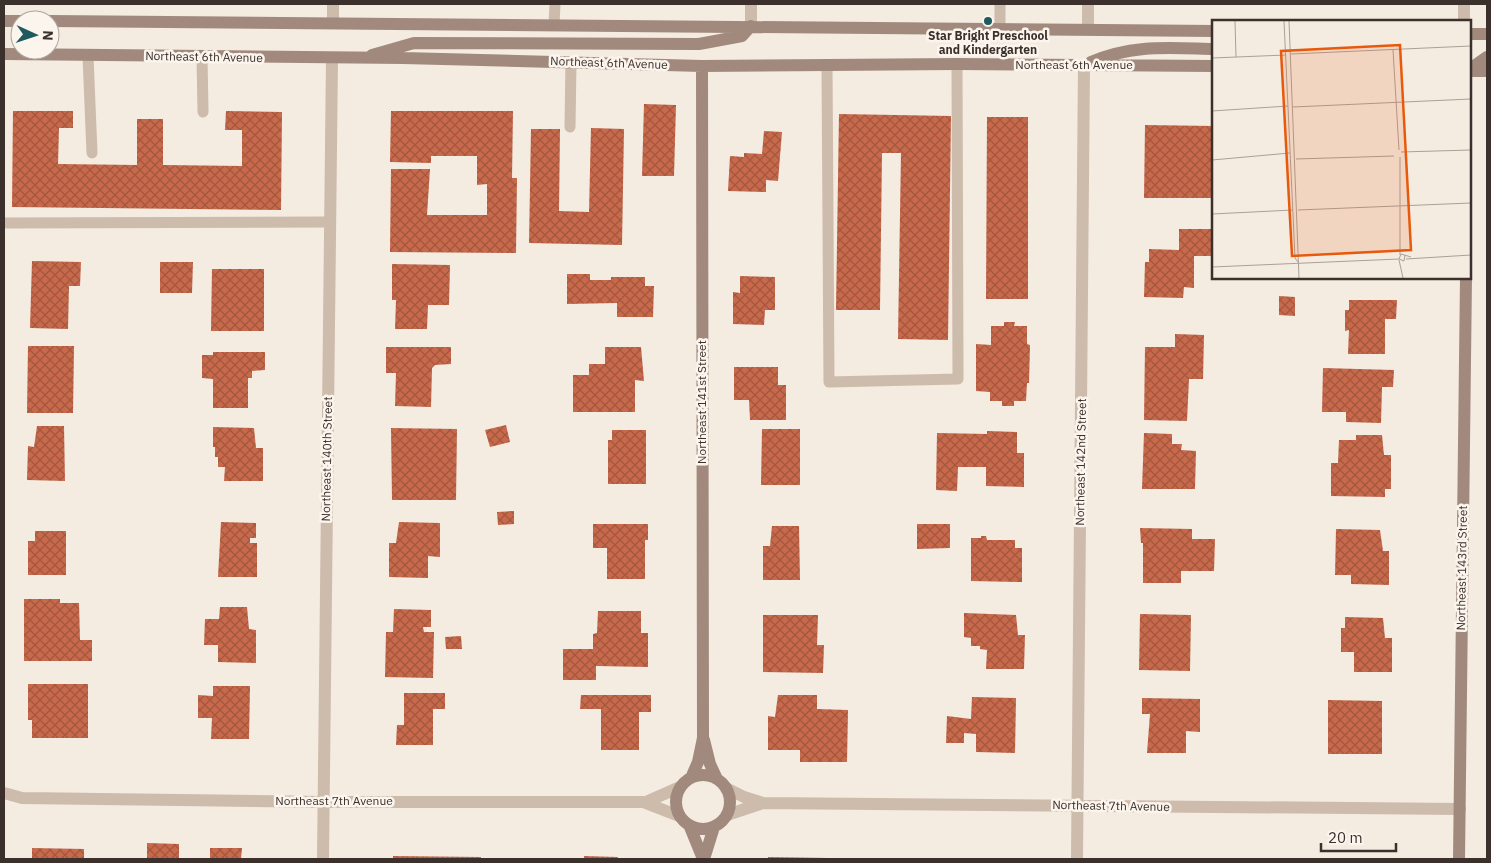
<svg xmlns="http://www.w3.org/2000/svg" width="1491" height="863" font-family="'IBM Plex Sans',sans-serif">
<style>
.building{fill:url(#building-cross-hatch)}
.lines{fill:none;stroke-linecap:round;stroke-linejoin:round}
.lane{stroke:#cdbbac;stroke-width:11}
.street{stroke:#cdbbac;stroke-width:12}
.secondary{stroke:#a18a7d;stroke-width:12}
.poi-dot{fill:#1f5a5e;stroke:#fbf5ee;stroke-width:2}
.labels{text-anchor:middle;stroke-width:5;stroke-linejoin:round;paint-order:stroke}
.poi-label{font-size:12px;font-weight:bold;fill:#3b302b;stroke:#fbf5ee}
.street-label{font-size:12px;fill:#3b302b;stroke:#fbf5ee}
.inset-road{fill:none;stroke:#aaa098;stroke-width:1}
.view{fill:#e8590c;fill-opacity:0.15;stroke:#e8590c;stroke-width:2.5}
.inset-edge{fill:none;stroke:#3b302b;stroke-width:2.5}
</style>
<defs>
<pattern id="building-cross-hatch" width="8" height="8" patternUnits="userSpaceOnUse" patternTransform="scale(1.25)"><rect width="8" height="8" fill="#c8694b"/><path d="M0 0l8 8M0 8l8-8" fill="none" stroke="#a4573f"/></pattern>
</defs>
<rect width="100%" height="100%" fill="#f4ebe1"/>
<path class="building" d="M644,104L676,105L674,176H642Z
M13,111H73V128H59L58,164L137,165V119H163V165L242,166V130H225L226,111L282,112L281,210L12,207Z
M391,111H513L512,178H517L516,253L390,252L391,169H430L427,215H487V184L477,185V156H431V163L390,162Z
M839,114L951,116L948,340L898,339L901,153H882L880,310H836Z
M987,117H1028V299H986Z
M1145,125L1214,126V198H1144Z
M591,128L624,129L622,245L529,243L531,129H560L559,211L589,212Z
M764,131L782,132L778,181L766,180V192L728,191L730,156L744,157V153L762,154Z
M1179,229H1211V256H1194V288L1184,287L1183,298L1144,297L1145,262H1149V249L1179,250Z
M32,261L81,262L80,286H69L68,329L30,328Z
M160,262H193L192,293H160Z
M392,264L450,265L449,305H428L427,329H395L396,300H392Z
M212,269H264V331H211Z
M567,274H590V280H611V277H645V286H654L653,317H617V303L567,304Z
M740,276L775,277V310H765L764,325L733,324V292L740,293Z
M1279,296L1295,297V316L1279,315Z
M1349,300H1397L1396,319H1385V354H1348L1349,330L1345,331V310H1349Z
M1004,322H1015L1014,326H1027V344L1030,345L1029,383H1027L1026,401H1014V406H1002V401H990V392L976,391V344L991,345V326H1004Z
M1175,334L1204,335L1203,379H1189L1187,421L1144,420L1145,347H1175Z
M28,346H74L73,413H27Z
M386,347H451V364L435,365L432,368L431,407L395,406L396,373H386Z
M605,347H641L644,381L635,380V412H573V375H589V364H605Z
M213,352H265V370L252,371V378H248V408H213V379L202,378V355H213Z
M734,367H778V385H786V420H750L749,400H734Z
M1323,368L1394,370L1393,387H1382L1381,423L1346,422V412H1322Z
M506,425L510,442L490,447L485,430Z
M37,426H64L65,481L27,480L28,446L34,447Z
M213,427L254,428L256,448H263V481H224L225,467H218V457H215V447H213Z
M391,428L457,429L456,500H392Z
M762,429H800V485H761Z
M612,430H646V484H608V440H612Z
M987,431L1017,432V453H1024V487L986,486V467H958L957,491L936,490L937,433L987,434Z
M1144,433L1172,434V444H1182L1181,450L1196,451L1195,489H1142Z
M1356,435H1382L1384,455H1391V489H1385V497L1331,496V463H1338L1339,440H1356Z
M514,511V524L498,525L497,512Z
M221,522L256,523V538H250V543H257V577H218Z
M399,522L440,523V557L428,556V578L389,577V543H396Z
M593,524H648V540H645V579H607V548H593Z
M917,524H950V548L917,549Z
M772,526H799L800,580H763V546H770Z
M1140,528L1192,529V539H1215L1214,571H1181V583H1143V543H1141Z
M1336,529L1380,530L1383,551H1389V585L1351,584V575H1335Z
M35,531H66V575H28V541H35Z
M981,536H986L987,540H1015V548H1022V582L971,581V538H981Z
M24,599H60V603H79L80,640H92V661H24Z
M220,607H247L249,629L256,630V663L218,662V645H204L205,619H219Z
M394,609L431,610V627H423L424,632H434L433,678L385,677L386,632H393Z
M598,611H641V633H648V667L596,666V680H563V649H593V634L597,633Z
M964,613L1016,615L1018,635H1025L1024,669H986L987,650L980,649V646H971V638L964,637Z
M1140,614L1191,615L1190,671L1139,670Z
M763,615H818L817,645H824L823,673L763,672Z
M1345,617L1383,618L1385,638H1392V672H1354V652H1341V628H1345Z
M461,636L462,649H446L445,637Z
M28,684H88V738H32V720H28Z
M213,686H250L249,739H211L212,718H198V695L213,696Z
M404,693H445V709H433V745H396L397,725H404Z
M581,695H651V712H639V750H601V709H580Z
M778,695H817V709L848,710L847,762H800V750H768V716L775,717Z
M972,697L1016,698L1015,753L976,752V734L964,733V743H946L947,716L971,719Z
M1142,698L1200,699V732L1186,731V753H1147L1150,714H1142Z
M1328,700L1382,701V754H1328Z
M147,843L179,844V859H147Z
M32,848L84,849V859H32Z
M210,848H242L241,859H210Z
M393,856L481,857V859H393Z
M584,856L618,857L617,859H584Z
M768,857L829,858V859H768Z"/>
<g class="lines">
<path class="lane" d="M1000,4V29
M554,25L555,4
M88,56L92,153
M202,57L203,112
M827,65L829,382L958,379L957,64
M570,127L571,62
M4,223L329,222"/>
<path class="street" d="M1088,4V29
M1464,21V4
M333,23V4
M751,26V4
M726,788L744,797L763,803L1460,809
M4,793L22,798L323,802H643L679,816
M646,802L680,787
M727,815L763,803
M323,859L332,58
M1077,859L1084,65"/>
<path class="secondary" d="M4,21H20
M50,21L1214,31
M1470,34H1487
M4,54L403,58L702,66L957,64L1214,66
M372,55L414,43L699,44L742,36L751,26
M1091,62C1133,44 1169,48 1214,49
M1470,69L1487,57
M1470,71H1487
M704,740L710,764L717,779
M676 802a27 27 0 1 1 54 0a27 27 0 1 1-54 0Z
M691,778L698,762L703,738L702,66
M690,827L703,859
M704,859L714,827
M1459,859L1466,278"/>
</g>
<circle class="poi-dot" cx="988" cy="21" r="5"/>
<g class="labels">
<g class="poi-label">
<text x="988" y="40">Star Bright Preschool<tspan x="988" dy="14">and Kindergarten</tspan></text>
</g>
<g class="street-label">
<text transform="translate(204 57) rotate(1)" y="4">Northeast 6th Avenue</text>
<text transform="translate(609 63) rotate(2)" y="4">Northeast 6th Avenue</text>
<text x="1074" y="69">Northeast 6th Avenue</text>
<text transform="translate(702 402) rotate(-90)" y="4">Northeast 141st Street</text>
<text transform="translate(327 459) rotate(-89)" y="4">Northeast 140th Street</text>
<text transform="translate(1081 462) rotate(-89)" y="4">Northeast 142nd Street</text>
<text transform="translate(1462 568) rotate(-89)" y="4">Northeast 143rd Street</text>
<text x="334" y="805">Northeast 7th Avenue</text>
<text transform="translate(1111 806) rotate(1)" y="4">Northeast 7th Avenue</text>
</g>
</g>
<g transform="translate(1212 20)">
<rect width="259" height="259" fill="#f4ebe1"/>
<path class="inset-road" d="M23,1L24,37M72,1L83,238L86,242M77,1L87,258M181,30L187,130M79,34L259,26M0,38L74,35M81,87L259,79M0,91L76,86M189,132L259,130M188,137V235M84,139L182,136M0,140L78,133M86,190L259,183M0,194L81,190M193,235L192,241L187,239L189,234L199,237M194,239L259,235M187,240L191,258M0,247L187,239"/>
<path class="view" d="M188,25L199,230L80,236L69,31Z"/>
<rect width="259" height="259" class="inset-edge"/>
</g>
<rect width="1491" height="863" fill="none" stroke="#3b302b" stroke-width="10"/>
<g transform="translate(35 35) rotate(93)"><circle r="24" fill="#fbf5ee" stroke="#aea6a0"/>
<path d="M0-4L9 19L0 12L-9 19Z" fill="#1f5a5e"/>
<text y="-8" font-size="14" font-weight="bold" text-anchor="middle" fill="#3b302b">N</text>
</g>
<path d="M1321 843v8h75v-8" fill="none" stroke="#3b302b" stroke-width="2.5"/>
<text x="1328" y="843" font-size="15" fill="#3b302b" stroke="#fbf5ee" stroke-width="4" paint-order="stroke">20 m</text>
</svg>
